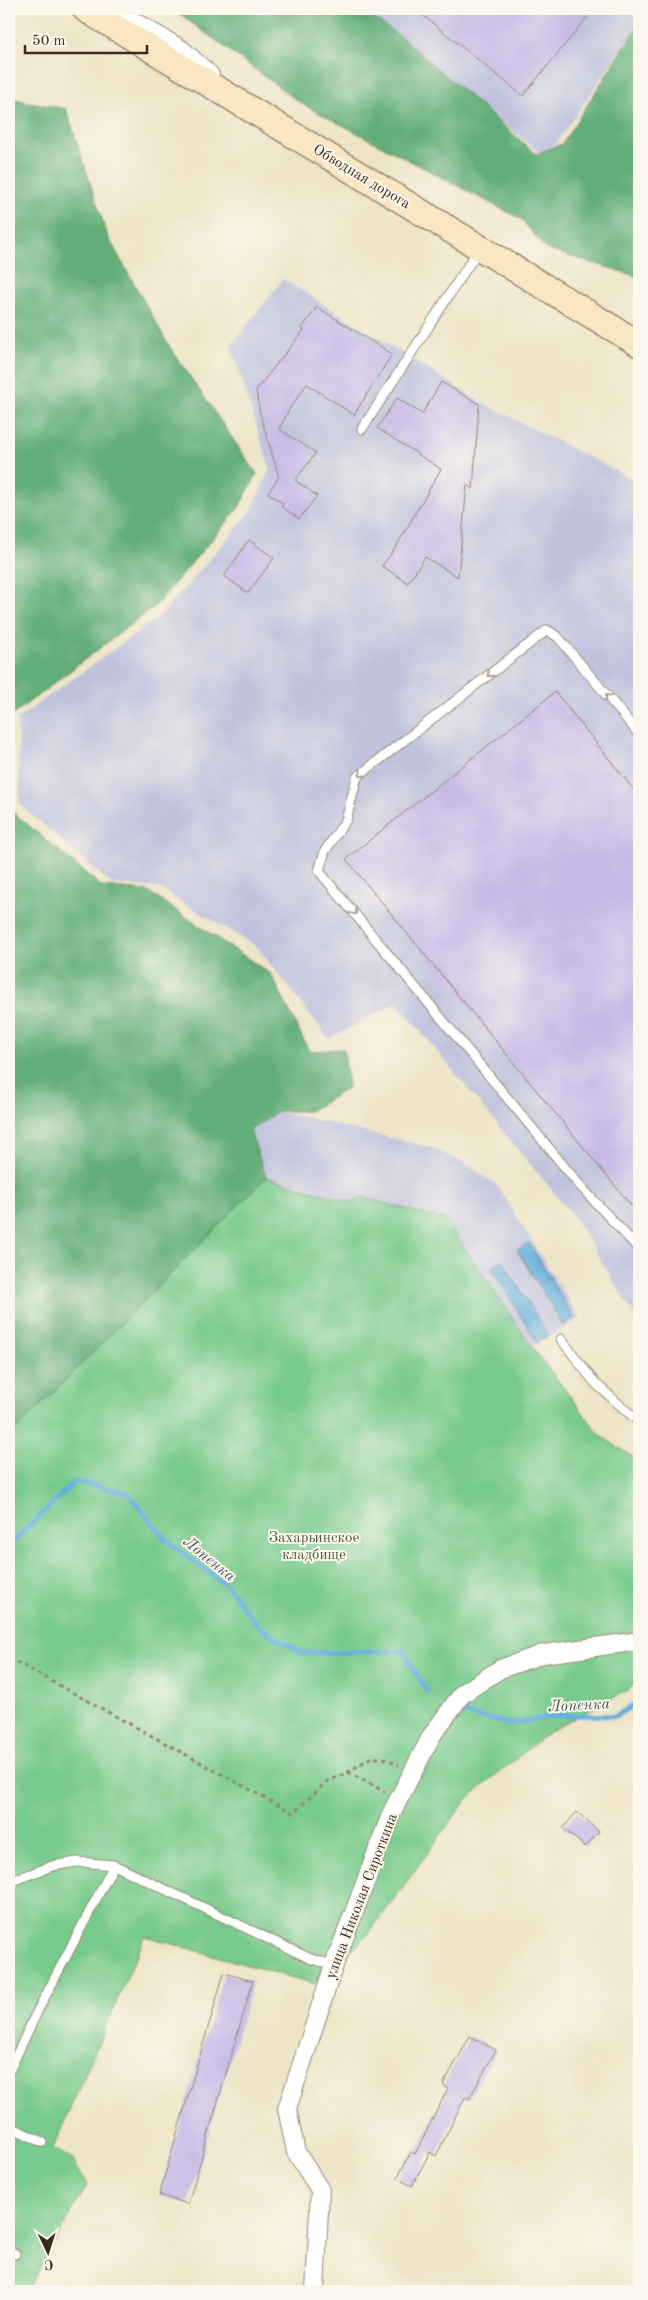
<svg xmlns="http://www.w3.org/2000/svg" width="648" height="2300" font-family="'Old Standard TT',serif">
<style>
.industrial{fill:#c0c2dd}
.green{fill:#78ca8c;stroke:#5a7a55}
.forest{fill:#62ae78;stroke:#4e6c4b}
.water{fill:#63aedc;stroke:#4f6c7d}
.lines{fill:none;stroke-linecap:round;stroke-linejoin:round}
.stream{stroke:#63aedc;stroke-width:5}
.building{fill:#c6b9e6}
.lane-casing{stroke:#948873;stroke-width:11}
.street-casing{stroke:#948873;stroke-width:20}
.secondary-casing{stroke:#948873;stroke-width:28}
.path{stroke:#948873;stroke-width:3;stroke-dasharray:4 4;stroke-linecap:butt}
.lane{stroke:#fff;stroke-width:9}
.street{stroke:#fff;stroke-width:18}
.secondary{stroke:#f9e7c3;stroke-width:25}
.oneway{stroke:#a79f9a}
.labels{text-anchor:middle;stroke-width:4;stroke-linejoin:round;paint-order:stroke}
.street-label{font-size:15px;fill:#3b2a1e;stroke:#fbf7ec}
.park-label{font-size:15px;fill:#4d5a3f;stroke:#fbf7ec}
.water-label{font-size:16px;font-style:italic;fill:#495860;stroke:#fbf7ec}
</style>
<rect width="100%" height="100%" fill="#fbf7ec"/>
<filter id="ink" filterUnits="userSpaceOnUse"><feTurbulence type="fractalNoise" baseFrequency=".02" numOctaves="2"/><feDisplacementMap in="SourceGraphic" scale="10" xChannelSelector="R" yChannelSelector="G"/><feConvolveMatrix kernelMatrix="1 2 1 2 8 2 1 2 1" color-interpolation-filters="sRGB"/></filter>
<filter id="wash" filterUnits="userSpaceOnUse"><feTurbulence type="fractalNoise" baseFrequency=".0096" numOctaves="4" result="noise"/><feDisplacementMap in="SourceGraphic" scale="20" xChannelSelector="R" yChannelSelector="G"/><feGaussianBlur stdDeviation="1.12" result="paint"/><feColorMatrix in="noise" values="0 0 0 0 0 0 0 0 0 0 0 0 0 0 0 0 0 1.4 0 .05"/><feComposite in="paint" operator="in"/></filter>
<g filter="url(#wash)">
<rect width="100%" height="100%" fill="#eee5c8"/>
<path class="industrial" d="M359,9H639V23L546,158Z
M283,279L481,402L639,483V1322L574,1217L397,1003L329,1039L257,947L159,888L112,884L20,805L17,719L159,617L250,513L270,469L231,346Z
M277,1111L429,1147L459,1160L497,1185L580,1319L532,1347L445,1220L351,1202L266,1177L250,1132Z"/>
<path class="green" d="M266,1177L351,1202L362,1197L445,1220L532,1347L601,1436L639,1461V1678L630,1689L550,1731L468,1798L366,1937L315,1984L145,1936L53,2148L73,2160L87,2185L27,2291H9V1437Z"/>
<path class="forest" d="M177,9H361L402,38L536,154L562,144L639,24V277L546,249L521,219L302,104L177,12Z
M9,98L66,109L108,237L169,346L257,474L238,509L155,606L11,716L9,802Z
M9,809L102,887L147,891L271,974L309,1051L344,1049L348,1088L310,1111H277L250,1131L266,1177L9,1437Z"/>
<path class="water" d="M529,1243L574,1318L563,1325L517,1250Z
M502,1260L548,1335L537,1342L491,1267Z"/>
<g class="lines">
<path class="stream" d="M9,1541L13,1542L75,1481L128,1493L166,1540L228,1587L260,1628L302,1653L403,1651L427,1692
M458,1712L510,1724L562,1715L616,1716L639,1701"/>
</g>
<g id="blocks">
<path class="building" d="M415,9H594L523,96Z
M317,307L392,354L354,415L307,384L290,408L279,429L316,453L295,480L317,496L299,519L281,506L283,503L268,493L279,477L260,414L256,390L304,330L302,328Z
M441,382L479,404L473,489L467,485L458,577L425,557L408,583L382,566L396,547L441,469L377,428L397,398L422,414Z
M249,540L274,558L248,593L224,576Z
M555,692L639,796V1215L346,859Z
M577,1812L599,1832L585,1847L563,1828Z
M224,1973L253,1981L188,2204L159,2195Z
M470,2036L496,2050L469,2099L465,2097L436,2156L430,2152L412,2186L397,2178L411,2152L415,2154L448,2088L443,2085Z"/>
</g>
</g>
<g filter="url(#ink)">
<use href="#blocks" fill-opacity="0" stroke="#948873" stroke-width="1"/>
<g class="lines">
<defs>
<path id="lane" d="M362,429L479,249
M639,734L558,637L547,630L357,777L346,820L325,851L319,871L582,1188L639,1249
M561,1339L595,1383L639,1422
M9,1882L52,1866L77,1862L114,1865L311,1959L334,1965
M9,2071L37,2012L114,1865
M9,2126L42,2142
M9,2251L15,2254"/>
<path id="street" d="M112,9L181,49L210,75
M315,2291L320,2190L296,2152L287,2109L334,1965L392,1812L432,1735L462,1694L500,1669L543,1654L639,1641"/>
<path id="secondary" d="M85,9L639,344"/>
</defs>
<use href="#lane" class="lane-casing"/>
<use href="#street" class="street-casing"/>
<use href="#secondary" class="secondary-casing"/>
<path class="path" d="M9,1658L293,1813L328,1781L348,1772L370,1758H384L399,1765
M348,1772L385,1792"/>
<use href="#lane" class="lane"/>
<use href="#street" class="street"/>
<use href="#secondary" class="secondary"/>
</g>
<defs><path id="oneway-chevron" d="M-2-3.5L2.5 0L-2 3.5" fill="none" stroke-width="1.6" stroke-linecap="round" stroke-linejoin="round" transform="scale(1.25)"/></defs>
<g class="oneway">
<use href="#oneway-chevron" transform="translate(490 674) rotate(142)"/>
<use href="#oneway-chevron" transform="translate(608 697) rotate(-130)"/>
<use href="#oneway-chevron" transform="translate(362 774) rotate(137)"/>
<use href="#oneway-chevron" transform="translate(354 912) rotate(50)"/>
</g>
</g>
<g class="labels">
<g class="street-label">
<text transform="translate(362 176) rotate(31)" y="5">Обводная дорога</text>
<text transform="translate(361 1896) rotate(-69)" y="5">улица Николая Сироткина</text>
</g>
<g class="park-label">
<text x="314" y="1542">Захарьинское<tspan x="314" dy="17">кладбище</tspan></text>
</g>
<g class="water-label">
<text transform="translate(210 1558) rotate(39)" y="6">Лопенка</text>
<text transform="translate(579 1704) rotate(-3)" y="6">Лопенка</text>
</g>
</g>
<rect width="648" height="2300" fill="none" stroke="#fbf7ec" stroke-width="30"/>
<g transform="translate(48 2252) rotate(176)" stroke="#fbf7ec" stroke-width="4" paint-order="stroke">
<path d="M0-4L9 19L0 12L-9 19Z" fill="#3b2a1e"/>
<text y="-8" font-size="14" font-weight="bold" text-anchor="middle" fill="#3b2a1e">С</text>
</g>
<path d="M25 45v8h122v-8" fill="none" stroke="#3b2a1e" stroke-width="2.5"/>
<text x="32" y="45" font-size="15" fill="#3b2a1e" stroke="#fbf7ec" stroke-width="4" paint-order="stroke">50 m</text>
</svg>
